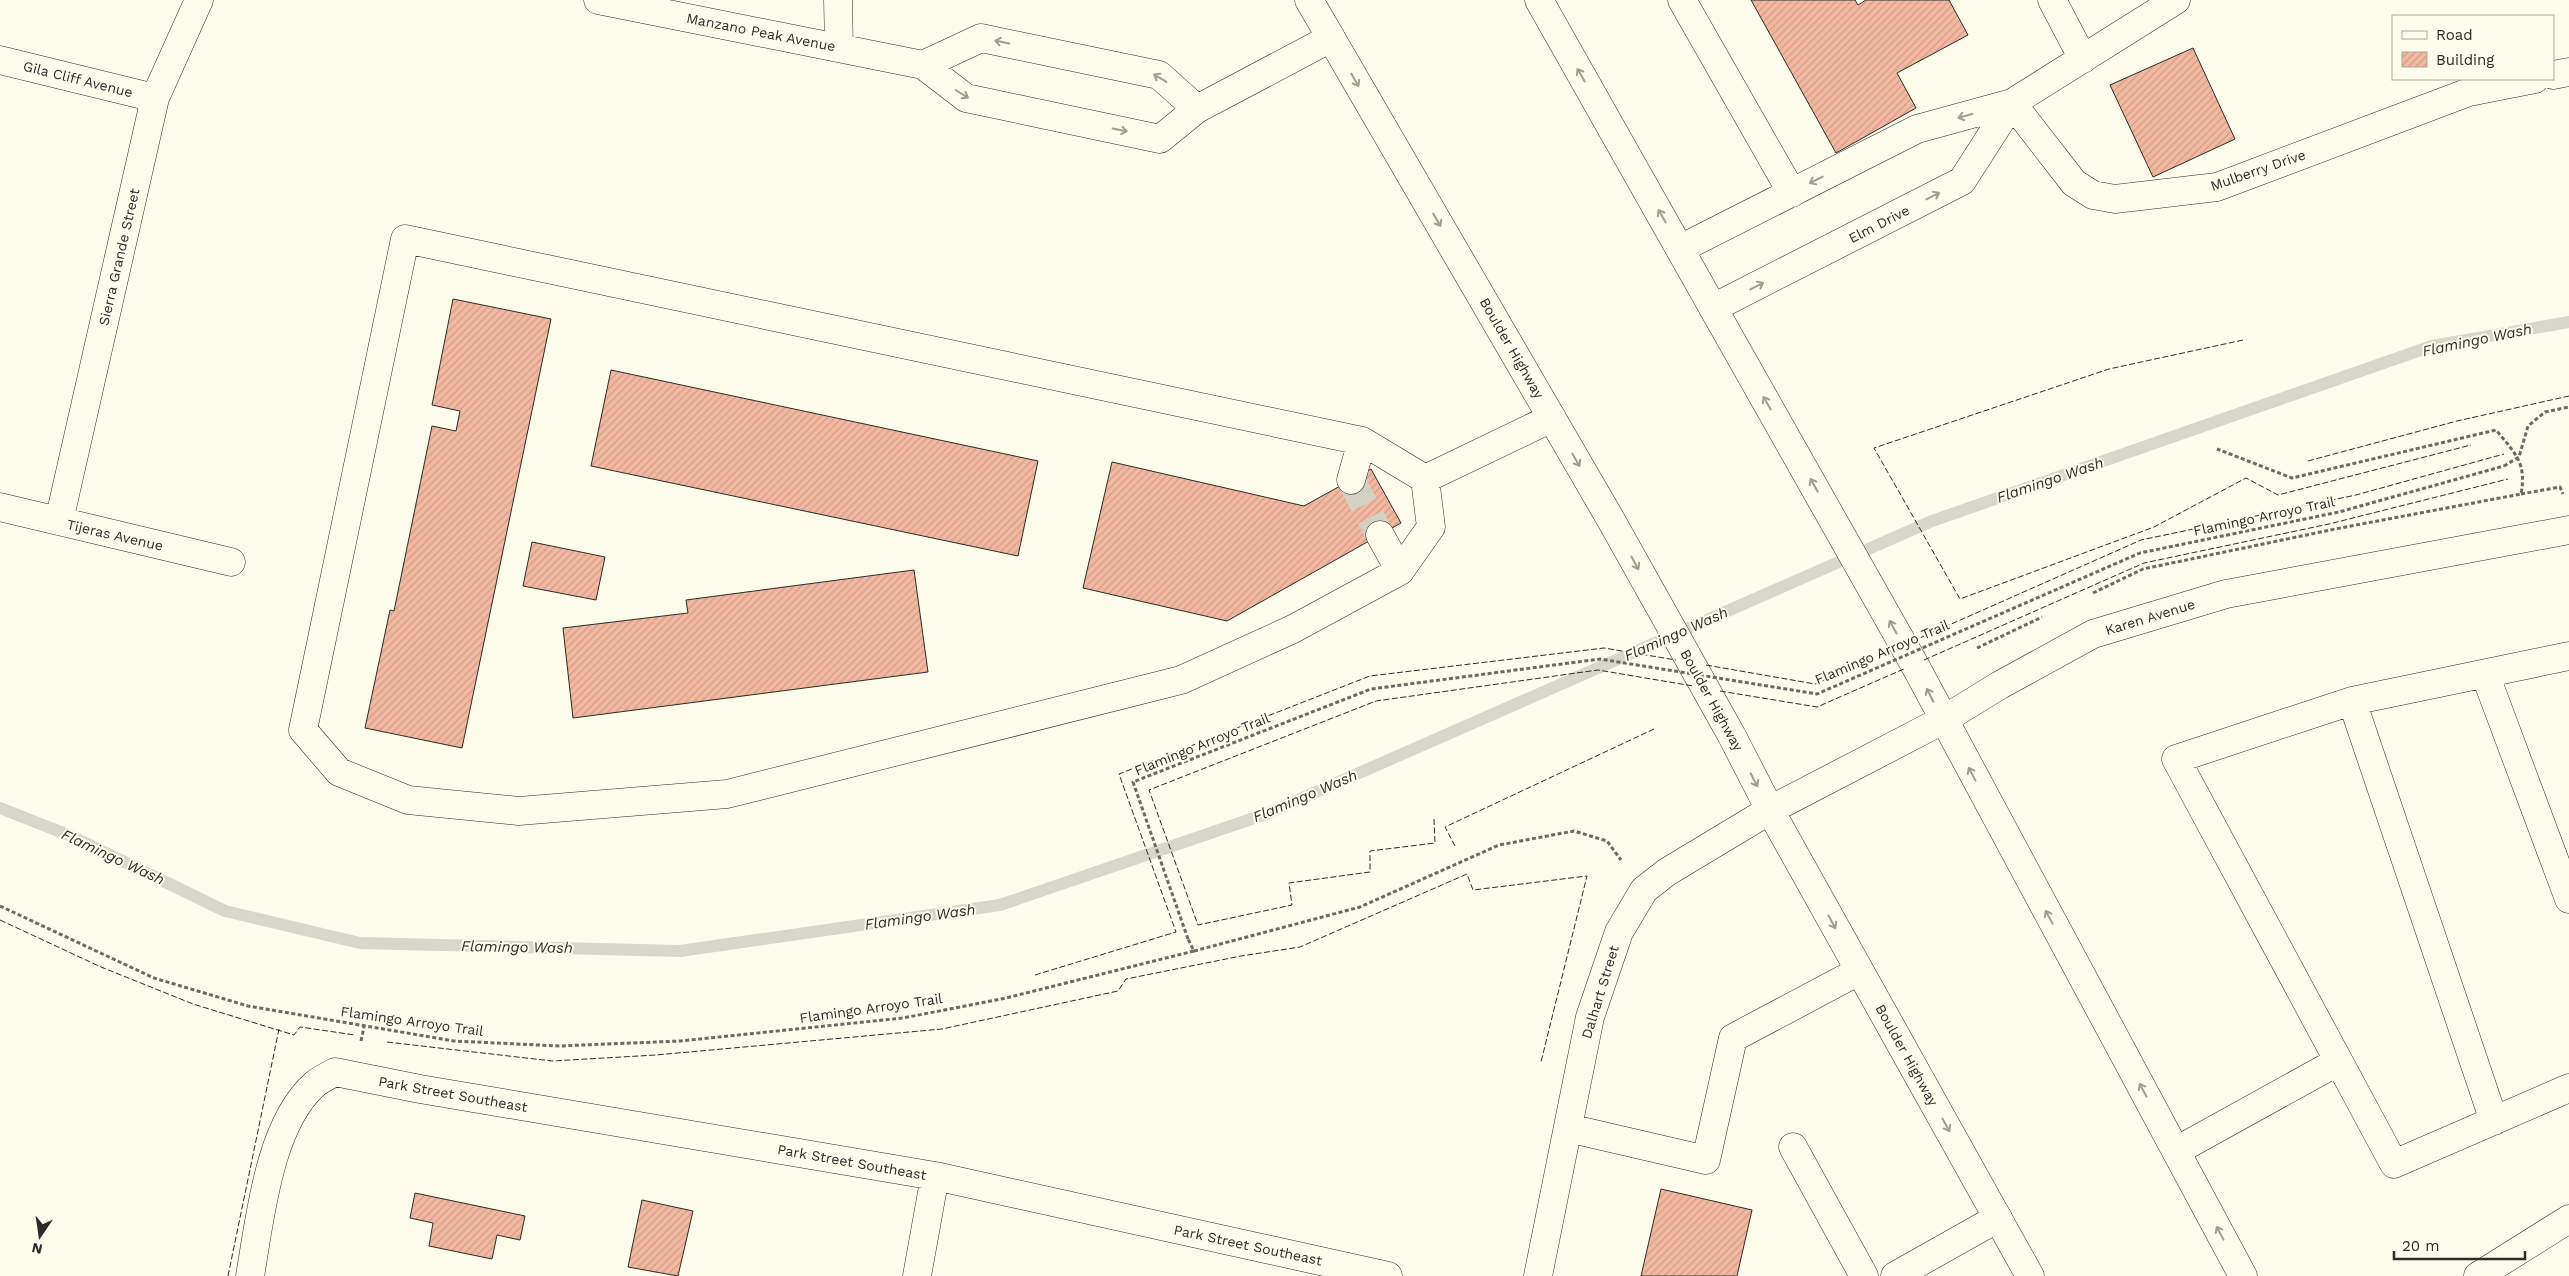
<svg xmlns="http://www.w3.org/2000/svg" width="2569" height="1276" font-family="'Work Sans',sans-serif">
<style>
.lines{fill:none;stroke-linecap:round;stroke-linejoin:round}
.stream{stroke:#d8d7c9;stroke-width:12}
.building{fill:url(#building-hatch);stroke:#2b2b2b}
.minor-tunnel{stroke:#d3d1c4;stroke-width:28;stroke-dasharray:28 14;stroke-linecap:butt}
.minor-casing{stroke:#2b2b2b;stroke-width:29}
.major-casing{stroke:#2b2b2b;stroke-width:29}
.path{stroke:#6a6964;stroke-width:3;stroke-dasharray:4 2.5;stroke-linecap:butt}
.minor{stroke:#fdfbea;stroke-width:28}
.major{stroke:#fdfbea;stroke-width:28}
.path-bridge{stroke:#6a6964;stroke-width:3;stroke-dasharray:4 2.5;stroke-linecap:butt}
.fence{stroke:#2b2b2b;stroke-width:1;stroke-dasharray:6 2.5;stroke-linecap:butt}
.oneway{stroke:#9e9d94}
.labels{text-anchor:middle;stroke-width:4;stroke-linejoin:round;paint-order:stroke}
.street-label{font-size:14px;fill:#2b2b2b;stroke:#fdfbea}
.water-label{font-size:15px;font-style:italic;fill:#2b2b2b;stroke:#fdfbea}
</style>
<defs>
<pattern id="building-hatch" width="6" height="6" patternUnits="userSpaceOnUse" patternTransform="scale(1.25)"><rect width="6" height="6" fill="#f2b8a0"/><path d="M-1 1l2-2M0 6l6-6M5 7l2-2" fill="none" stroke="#d09e8a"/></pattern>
</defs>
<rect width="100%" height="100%" fill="#fdfbea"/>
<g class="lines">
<path class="stream" d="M0,808L71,836L225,911L360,943L680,951L1000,905L1266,814L1932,521L2432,346L2569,322"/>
</g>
<path class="building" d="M1751,0H1855L1858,5L1866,0H1949L1968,35L1897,73L1916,108L1836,153Z
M2193,48L2235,139L2153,177L2110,85Z
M453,299L551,319L462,748L365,728L390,610L394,611L432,426L456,431L460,411L432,405Z
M611,370L1038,461L1018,556L591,466Z
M1112,462L1304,506L1371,469L1401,523L1227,621L1083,588Z
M532,542L605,557L596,600L523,586Z
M914,570L928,672L573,718L563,628L688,613L686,600Z
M1661,1189L1752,1210L1737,1276H1641Z
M415,1193L525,1216L520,1240L497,1235L492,1259L429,1246L433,1223L410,1218Z
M642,1200L693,1211L678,1276L628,1267Z"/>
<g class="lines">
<path class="minor-tunnel" d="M1351,480L1380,535"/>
<defs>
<path id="minor" d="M598,0L923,65L966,98L1160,139L1197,109L1331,38
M838,0L839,48
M1682,0L1792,193
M2052,0L2083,59
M0,60L155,98
M923,65L981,38L1159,75L1197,109
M2553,75L2569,72
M2012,103L2074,183L2093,195L2115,199L2217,187L2469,92L2535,79
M1680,249L1917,129L2012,103L2176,0
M1713,308L1962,181L2012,103
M1425,479L1431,527L1400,571L1293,629L1181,680L727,794L519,811L408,800L339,772L303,730L405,239L1362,441L1425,479L1552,418
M1351,480L1362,441
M0,507L231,562
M59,521L155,98L199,0
M1380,535L1400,571
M2569,656L2352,701L2176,759L2394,1164L2569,1088
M2485,674L2569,899
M2352,701L2494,1121
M1568,1128L1706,1160L1733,1038L1859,971
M1793,1147L1864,1276
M2176,1151L2337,1062
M250,1276C260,1219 269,1124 315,1084C321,1079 328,1076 335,1072L420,1089L935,1176L1388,1276
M917,1276L935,1176
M1538,1276L1590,1017L1619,932L1644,890L1667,872L1770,810L1943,720L2000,685L2093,634L2226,594L2569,530
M1895,1276L1998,1218
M2478,1276L2569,1219"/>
<path id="major" d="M1309,0L1611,520L1732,736L1770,810L2030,1276
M1539,0L1917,669L2243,1276"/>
</defs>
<use href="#minor" class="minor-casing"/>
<use href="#major" class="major-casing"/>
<path class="path" d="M2504,466L2519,457L2528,426L2545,412L2569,407
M2521,494L2560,487L2563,494
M2093,593L2143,569L2335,529L2521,494C2527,463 2515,453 2496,430L2292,478L2217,449
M1977,648L2042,617
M0,906L154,978L248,1006L454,1041L559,1046L680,1041L903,1018L1006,998L1194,951L1188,939
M1194,951L1360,907L1499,845L1574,831L1607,841L1621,860
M361,1041L364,1027"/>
<use href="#minor" class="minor"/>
<use href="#major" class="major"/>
<path class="path-bridge" d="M1188,939L1133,782L1371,689L1600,659L1817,694L2140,553L2339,512L2504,466"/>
<path class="fence" d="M2243,340L2109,369L1874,448L1960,599L2154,527L2246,478L2278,495L2471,445
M2308,461L2457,421L2569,396
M1913,641L2141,540L2356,495L2504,454
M1924,660L2144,563L2329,524L2508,479
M1706,665L1815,684L1894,649
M1720,691L1817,707L1906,668
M1434,819L1435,843L1370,851V872L1289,883L1292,905L1198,925L1149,790L1376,701L1598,670L1693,686
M1455,846L1445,827L1654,729
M0,920L101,967L193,1004L294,1035L300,1027L355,1035
M1035,975L1176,932L1119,774L1370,676L1604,648L1676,660
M387,1042L552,1061L656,1055L942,1029L1118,991L1126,979L1241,956L1300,947L1467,874L1473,890L1587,876L1541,1062
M228,1276L279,1029"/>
</g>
<defs><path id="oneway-shaft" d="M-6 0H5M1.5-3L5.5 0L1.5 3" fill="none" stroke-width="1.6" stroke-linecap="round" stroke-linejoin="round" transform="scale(1.25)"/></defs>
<g class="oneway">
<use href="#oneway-shaft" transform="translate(1002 42) rotate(-168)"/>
<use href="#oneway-shaft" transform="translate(1581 75) rotate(-120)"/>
<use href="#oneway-shaft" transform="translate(1160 78) rotate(-149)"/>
<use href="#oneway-shaft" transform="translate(1355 80) rotate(60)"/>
<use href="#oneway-shaft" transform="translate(962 94) rotate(32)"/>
<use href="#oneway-shaft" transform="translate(1965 116) rotate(165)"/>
<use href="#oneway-shaft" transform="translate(1120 130) rotate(12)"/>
<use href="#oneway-shaft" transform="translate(1816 180) rotate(153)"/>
<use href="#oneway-shaft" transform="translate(1933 196) rotate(-27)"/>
<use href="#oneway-shaft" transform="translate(1662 216) rotate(-120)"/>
<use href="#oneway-shaft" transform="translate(1437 220) rotate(60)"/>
<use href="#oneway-shaft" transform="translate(1757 286) rotate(-27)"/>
<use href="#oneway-shaft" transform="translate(1767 403) rotate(-120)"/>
<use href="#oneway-shaft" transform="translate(1576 460) rotate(60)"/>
<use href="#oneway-shaft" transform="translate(1814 485) rotate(-119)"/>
<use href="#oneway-shaft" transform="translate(1635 563) rotate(61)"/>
<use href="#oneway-shaft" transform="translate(1893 627) rotate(-119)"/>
<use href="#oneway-shaft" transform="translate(1930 695) rotate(-117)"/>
<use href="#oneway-shaft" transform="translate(1972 774) rotate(-118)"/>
<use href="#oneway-shaft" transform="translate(1754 780) rotate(63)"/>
<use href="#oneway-shaft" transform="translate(2049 917) rotate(-118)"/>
<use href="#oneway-shaft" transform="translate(1832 922) rotate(61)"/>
<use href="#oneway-shaft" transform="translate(2143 1090) rotate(-118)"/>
<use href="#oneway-shaft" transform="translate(1946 1125) rotate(61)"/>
<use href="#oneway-shaft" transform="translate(2220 1233) rotate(-118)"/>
</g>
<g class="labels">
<g class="street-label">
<text transform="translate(761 32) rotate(11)" y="5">Manzano Peak Avenue</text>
<text transform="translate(78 79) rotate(14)" y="5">Gila Cliff Avenue</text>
<text transform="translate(2258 170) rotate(-19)" y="5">Mulberry Drive</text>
<text transform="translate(1879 224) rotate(-27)" y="5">Elm Drive</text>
<text transform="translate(119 257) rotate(-77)" y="5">Sierra Grande Street</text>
<text transform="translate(1512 348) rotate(60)" y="5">Boulder Highway</text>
<text transform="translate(2264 516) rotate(-12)" y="5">Flamingo Arroyo Trail</text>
<text transform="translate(115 535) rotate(13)" y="5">Tijeras Avenue</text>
<text transform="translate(2150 617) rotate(-17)" y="5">Karen Avenue</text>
<text transform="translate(1882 652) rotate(-23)" y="5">Flamingo Arroyo Trail</text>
<text transform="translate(1712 700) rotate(61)" y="5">Boulder Highway</text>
<text transform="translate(1202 744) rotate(-22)" y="5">Flamingo Arroyo Trail</text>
<text transform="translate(1600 992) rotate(-73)" y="5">Dalhart Street</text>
<text transform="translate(871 1008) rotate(-8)" y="5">Flamingo Arroyo Trail</text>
<text transform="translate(412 1021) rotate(8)" y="5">Flamingo Arroyo Trail</text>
<text transform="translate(1907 1055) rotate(61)" y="5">Boulder Highway</text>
<text transform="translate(453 1094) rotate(10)" y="5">Park Street Southeast</text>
<text transform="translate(852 1162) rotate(10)" y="5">Park Street Southeast</text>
<text transform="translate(1248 1245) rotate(12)" y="5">Park Street Southeast</text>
</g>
<g class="water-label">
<text transform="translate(2477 340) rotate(-12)" y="5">Flamingo Wash</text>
<text transform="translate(2050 480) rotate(-19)" y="5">Flamingo Wash</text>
<text transform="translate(1676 634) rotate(-24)" y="5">Flamingo Wash</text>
<text transform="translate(1305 796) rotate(-23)" y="5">Flamingo Wash</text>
<text transform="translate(113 857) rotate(25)" y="5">Flamingo Wash</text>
<text transform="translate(920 917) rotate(-8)" y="5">Flamingo Wash</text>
<text transform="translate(517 947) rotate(1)" y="5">Flamingo Wash</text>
</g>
</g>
<rect x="2392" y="15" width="162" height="65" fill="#fdfbea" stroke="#a9a89e"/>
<rect x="2402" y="31" width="25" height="8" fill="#fdfbea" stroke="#a9a89e"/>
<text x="2436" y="40" font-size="15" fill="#2b2b2b">Road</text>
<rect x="2402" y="52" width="25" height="15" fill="url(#building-hatch)" stroke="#a9a89e"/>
<text x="2436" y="65" font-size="15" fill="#2b2b2b">Building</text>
<g transform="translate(40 1236) rotate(193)" stroke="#fdfbea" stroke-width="4" paint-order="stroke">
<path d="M0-4L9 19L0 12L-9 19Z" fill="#2b2b2b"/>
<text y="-8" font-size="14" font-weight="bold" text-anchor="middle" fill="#2b2b2b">N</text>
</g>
<path d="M2394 1251v8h131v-8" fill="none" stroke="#2b2b2b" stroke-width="2.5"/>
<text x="2402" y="1251" font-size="15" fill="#2b2b2b" stroke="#fdfbea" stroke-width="4" paint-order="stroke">20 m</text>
</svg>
